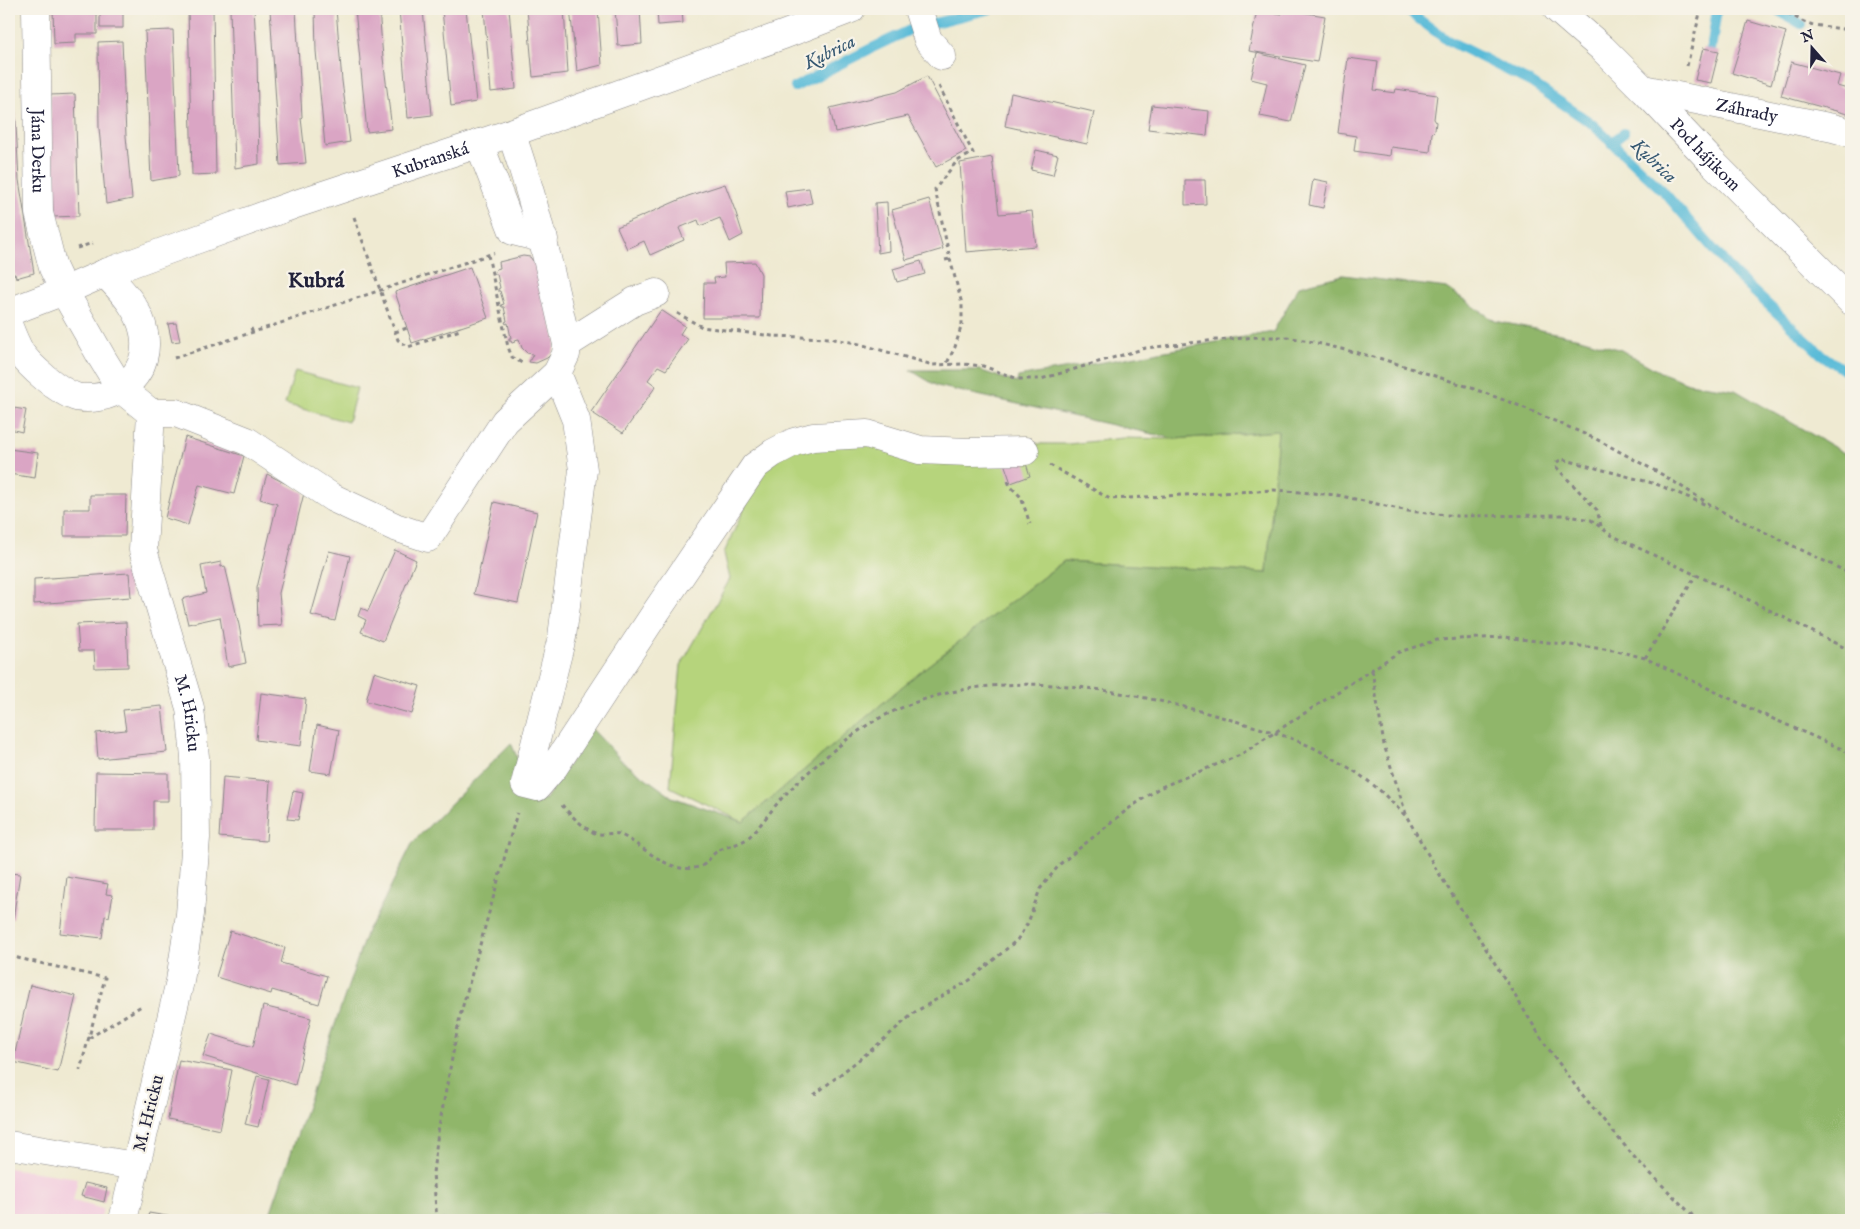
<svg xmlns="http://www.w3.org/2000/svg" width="1860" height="1229" font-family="'IM FELL English',serif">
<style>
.built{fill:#f3cfdf}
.green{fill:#b6d47b;stroke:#6c7b5b}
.forest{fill:#90b66b;stroke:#596c53}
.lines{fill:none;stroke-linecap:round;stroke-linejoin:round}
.stream{stroke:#5abbd8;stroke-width:10}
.building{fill:#daa5c4}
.minor-casing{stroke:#888686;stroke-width:29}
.path{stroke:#888686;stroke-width:3;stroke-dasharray:4 4;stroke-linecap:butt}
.minor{stroke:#fff;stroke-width:28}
.labels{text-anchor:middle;stroke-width:4.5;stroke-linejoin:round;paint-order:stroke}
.street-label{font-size:18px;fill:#22223b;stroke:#f7f3e8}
.water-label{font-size:19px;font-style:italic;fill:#365872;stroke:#f7f3e8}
.district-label{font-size:22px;font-weight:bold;fill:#22223b;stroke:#f7f3e8}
</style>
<rect width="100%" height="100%" fill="#f7f3e8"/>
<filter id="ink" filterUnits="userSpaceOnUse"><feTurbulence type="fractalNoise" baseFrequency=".02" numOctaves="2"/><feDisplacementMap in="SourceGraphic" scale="10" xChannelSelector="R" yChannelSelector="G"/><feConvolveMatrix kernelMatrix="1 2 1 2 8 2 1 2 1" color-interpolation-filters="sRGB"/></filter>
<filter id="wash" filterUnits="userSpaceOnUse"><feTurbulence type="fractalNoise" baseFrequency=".0096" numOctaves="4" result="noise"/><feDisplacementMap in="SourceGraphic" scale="20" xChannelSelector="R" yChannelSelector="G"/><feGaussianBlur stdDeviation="1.12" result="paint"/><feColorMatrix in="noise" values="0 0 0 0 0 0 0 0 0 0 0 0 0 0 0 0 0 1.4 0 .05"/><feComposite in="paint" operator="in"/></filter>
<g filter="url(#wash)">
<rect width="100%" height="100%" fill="#efead2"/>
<path class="built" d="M9,1168L78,1178L73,1201L103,1209L100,1220H9Z"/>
<path class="green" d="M295,371L357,388L348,422L285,404Z
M1278,431L1267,573L1064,561L917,674L743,822L670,787L681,665L730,579L724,553L774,443L1069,444L1123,438L1175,439Z"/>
<path class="forest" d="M1343,275L1447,288L1495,321L1580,338L1621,350L1660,372L1688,383L1735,390L1851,457V1220H268L368,928L374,920L413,842L511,743L532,793L545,800L592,729L622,761L672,797L743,822L917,674L1064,561L1267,573L1278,431L1175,439L937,386L910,370H979L1017,383L1018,377L1273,332L1299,286Z"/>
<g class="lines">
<path class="stream" d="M1405,9L1447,40L1532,83L1591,123L1663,191L1735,274L1822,355L1851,375
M1775,9L1801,24
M1711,50L1717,9
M795,87L872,48L914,28L991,9
M1611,143L1624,133"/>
</g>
<g id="blocks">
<path class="building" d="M53,9H97V34H76V43L54,44Z
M100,9H123V28H100Z
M188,9H213L216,174L192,175Z
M230,9H254L257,57L259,164L235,168Z
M270,9H296L302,117L301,118L306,163L280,165Z
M315,9H336L342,81L350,142L325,146L316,51Z
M355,9H379L383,58L392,129L367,132Z
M399,9H423L432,115L408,118Z
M442,9H466L476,102L451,106Z
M484,9H509L516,89L491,92Z
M527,9H564L568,73L533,77Z
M570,9H598L602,65L577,71Z
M615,9H640L642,44L618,46Z
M657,9H682L683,23L658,25Z
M1282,9L1325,16L1317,62L1249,51L1257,10L1282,14Z
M1748,21L1786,32L1771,85L1732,73Z
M173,30L179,176L151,181L145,31Z
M9,36H12V82H9Z
M122,41L126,136L132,199L106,204L99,128L98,42Z
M1703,48L1719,51L1711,83L1695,80Z
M1257,53L1305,65L1291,122L1260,116L1267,83L1251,79Z
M1348,58L1378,62L1374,90L1395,93L1396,89L1437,95L1434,119L1436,122L1435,130L1432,133L1430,152L1391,147L1390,156L1354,151L1356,136L1338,133Z
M1791,62L1840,75L1837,86L1851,90V115L1781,96Z
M927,76L966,151L936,167L908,116L835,132L830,108L897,92Z
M1011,93L1094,112L1087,144L1005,126Z
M75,94L79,216L53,217L50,95Z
M1152,105L1209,111L1207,136L1148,129Z
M9,107H15L19,180L34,273L16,278L15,274L9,275Z
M1036,150L1058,155L1053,175L1031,170Z
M992,157L999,214L1032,211L1036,246L966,252L960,163Z
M1313,179L1328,182L1323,208L1309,205Z
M1185,180H1205L1206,204L1185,205Z
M725,184L736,213L743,235L730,242L720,218L700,226L698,220L679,228L684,240L650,255L644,241L627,249L617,227L688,196Z
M809,188L812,203L788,208L785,191Z
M929,199L943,249L906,260L892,210Z
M887,202L889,251L878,253L875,203Z
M523,256L530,257L533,261L537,260L556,341L553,352L547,358L536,363L529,362L533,354L527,353L522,348L519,339L514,340L515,342L512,343L511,341H509V338H511L508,323L506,324L505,322L507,321L504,307H502L501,305L504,304L500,291H498V289L500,288L497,274H494L496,269L500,268L499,262Z
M921,261L925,274L897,282L893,269Z
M755,262L761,274L760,318H703L704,283H715L714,278L725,277L724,263Z
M470,267L488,318L412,343L395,292Z
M661,310L685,326L680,334L688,339L666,370L658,366L648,380L656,386L623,433L591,412Z
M176,323L180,341L172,342L168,324Z
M14,408L26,410L22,432L10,429Z
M185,437L244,456L234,494L199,485L188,525L165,518Z
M9,449L38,453L35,478L9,474Z
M1024,457L1030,476L1011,483L1004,463Z
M267,474L304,493L279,593L282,625L258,626L257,588L277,504L260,499Z
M90,495H126L125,536H64V509H90Z
M494,502L537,512L518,603L474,594Z
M395,550L416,560L383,641L361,632L366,620L358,616L361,608L368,611Z
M329,551L350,556L335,621L311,615Z
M221,562V567L225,566L239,625L246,663L228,667L220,617L188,624L182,599L206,593L201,566Z
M129,573L131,597L34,604V579Z
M126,622L128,667L95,668L94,651H79L77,624Z
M374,672L420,686L412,714L366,701Z
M261,693L306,699L301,746L256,740Z
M162,706L167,752L98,759L96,733L126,730L123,710Z
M317,725L339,730L331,774L310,771Z
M96,772L168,773V801H153V830H95Z
M223,777L270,781L266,841L219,837Z
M293,791L303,793L298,820L287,819Z
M9,873L20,874L13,919L9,918Z
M67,877L108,884L106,894L113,895L109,917L105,916L102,938L60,933Z
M230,931L285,948L281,963L327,976L319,1004L272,990L271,994L216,977Z
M30,985L76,996L58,1072L13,1062Z
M263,1006L311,1018L295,1085L203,1056L211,1034L253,1047Z
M179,1060L232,1070L220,1130L168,1119Z
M257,1076L269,1079L258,1127L245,1124Z
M85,1183L107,1188L104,1202L81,1196Z
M149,1213L184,1219V1220H147Z"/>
</g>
</g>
<g filter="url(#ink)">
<use href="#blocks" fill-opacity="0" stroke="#888686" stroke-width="1"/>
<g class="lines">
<defs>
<g id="minor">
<path id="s1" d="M36,9L39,213L53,268L64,291L102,358L121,389L151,413L143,550L190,708L195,757L196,838L190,914L180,981L123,1220"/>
<path d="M918,9L928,40L942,56"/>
<path id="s2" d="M1557,9L1602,48L1643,89L1713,163L1851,301"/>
<path id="s3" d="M1643,89L1833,128L1851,133"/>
<path d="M479,143L513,231L544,239"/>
<path id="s4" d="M9,312L64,291L105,273L179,246L293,205L511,133L783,35L851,9"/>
<path d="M9,327C12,335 16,344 20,352C30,367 58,391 76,397C79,398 84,398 87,398C123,398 151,370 144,333C140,309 121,290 105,273"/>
<path d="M567,344L635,301L656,293"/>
<path d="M557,373L576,420L583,470L562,637L525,784L537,787L554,767L656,612L755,466L773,453L794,442L813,437L867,434L920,450L969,452L1025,451"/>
<path d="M151,413H176L247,441L333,498L395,527L428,538L505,421L557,373L566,354L567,344C550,272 536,202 511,133"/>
<path d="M9,1145L135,1166"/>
</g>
</defs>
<use href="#minor" class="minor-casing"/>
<path class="path" d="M1781,9L1804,22L1813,25L1851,30
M1687,66L1701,9
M939,86L973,153L957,161L935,189L950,259L962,304V324L955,347L946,365
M354,217L398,340L408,347L460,330L459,327
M77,248L93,243
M488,255L508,347L512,357L522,363
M945,260L950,259
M677,313L702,327L772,336L829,338L856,343L933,365L963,364L983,366L1018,379H1041L1146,348L1217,340L1258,337H1287L1309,341L1382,359L1466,386L1520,406L1596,439L1663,475L1719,510L1851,574
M251,328L253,333
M395,332L407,328
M174,358L494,253
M1050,465L1110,499L1274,490L1337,495L1408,511L1457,516L1563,515L1591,520L1611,535L1743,597L1851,651
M1008,481L1010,486L1021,497L1030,524
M1601,526L1597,510L1557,468V462L1562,459L1656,484L1709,506
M1645,658L1696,575
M1372,670L1384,745L1407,817L1435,867L1545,1044L1580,1092L1635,1158L1697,1220
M562,805C569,814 585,829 595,833C602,836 611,832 619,834C644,845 671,878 701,866C708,864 711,854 718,851C726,846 737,845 745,840C756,833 773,807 783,797C806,773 847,736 876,720C982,662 1108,685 1218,716C1255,727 1294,736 1327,755C1342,763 1358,773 1372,784C1384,793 1395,806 1407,817
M9,956L105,978L80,1070
M89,1038L143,1005
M814,1095L875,1047L915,1012L970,980L1017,940L1028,923L1040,889L1060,864L1128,809L1159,788L1240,755L1399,652L1437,640L1504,637L1613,650L1645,658L1762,714L1851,753
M437,1220L433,1173L438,1132L460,1016L517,813"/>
<use href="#minor" class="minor"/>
</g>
</g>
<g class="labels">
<g class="street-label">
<text dy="6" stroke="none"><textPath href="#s3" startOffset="106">Záhrady</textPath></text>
<text dy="6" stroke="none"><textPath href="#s1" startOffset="142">Jána Derku</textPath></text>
<text dy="6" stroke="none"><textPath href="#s2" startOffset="208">Pod hájikom</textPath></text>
<text dy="6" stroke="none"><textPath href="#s4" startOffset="448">Kubranská</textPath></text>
<text dy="6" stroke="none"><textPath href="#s1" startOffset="745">M. Hricku</textPath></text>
<text transform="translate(148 1113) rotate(-76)" y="6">M. Hricku</text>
</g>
<g class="water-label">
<text transform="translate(829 51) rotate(-26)" y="7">Kubrica</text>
<text transform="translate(1655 160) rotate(44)" y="7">Kubrica</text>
</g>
<g class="district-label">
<text x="316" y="287">Kubrá</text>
</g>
</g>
<rect width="1860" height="1229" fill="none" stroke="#f7f3e8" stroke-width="30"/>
<g transform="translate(1812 48) rotate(340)" stroke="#f7f3e8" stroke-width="4" paint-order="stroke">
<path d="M0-4L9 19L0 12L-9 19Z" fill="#22223b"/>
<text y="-8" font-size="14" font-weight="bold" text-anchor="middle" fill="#22223b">N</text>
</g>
</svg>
